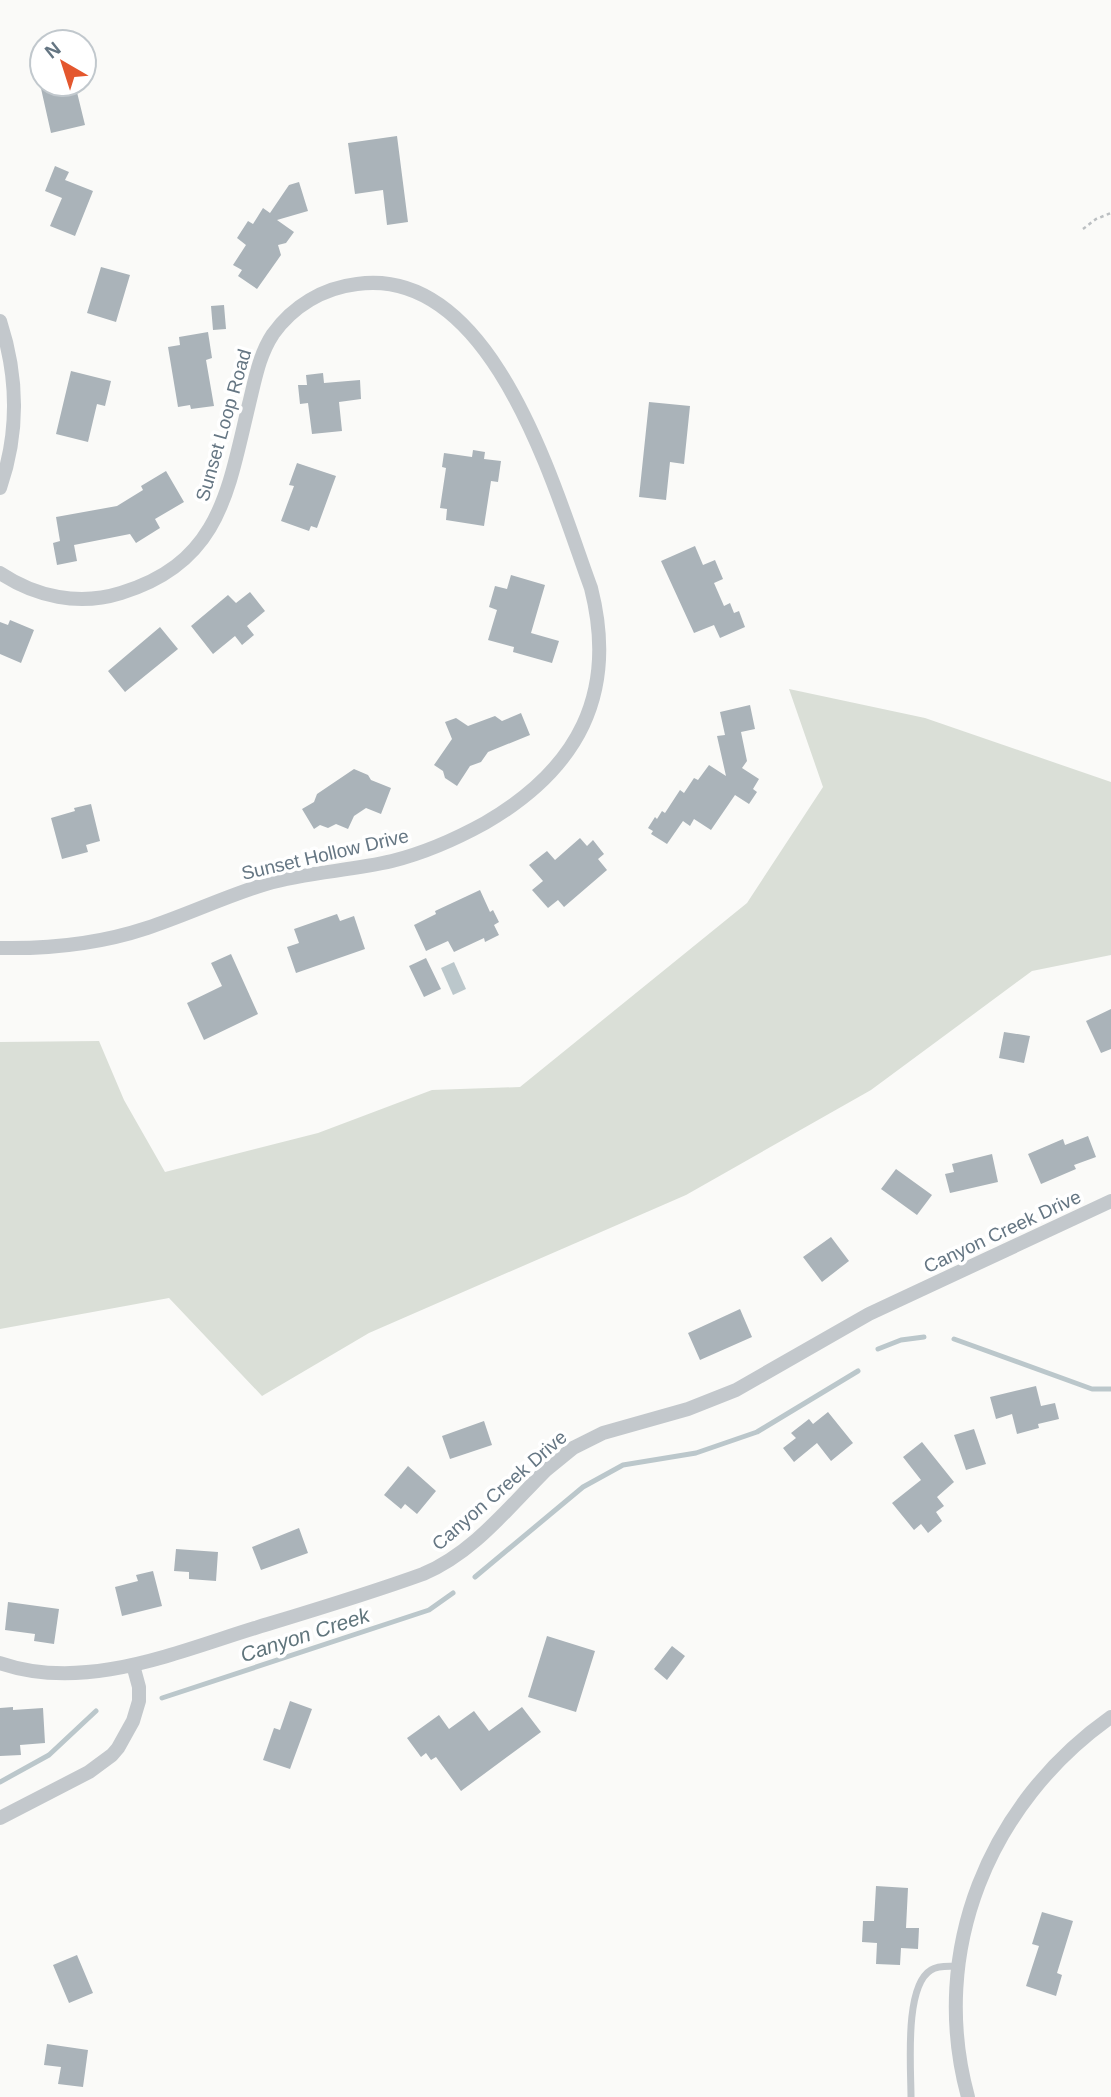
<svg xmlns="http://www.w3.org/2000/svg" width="1111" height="2097" font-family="Helvetica,sans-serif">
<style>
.green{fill:#dadfd7}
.water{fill:#bbc7cb}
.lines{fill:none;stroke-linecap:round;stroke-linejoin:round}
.stream{stroke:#bbc7cb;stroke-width:5}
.building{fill:#aab3b9}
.path{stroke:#bbbfc2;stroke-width:2.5;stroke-dasharray:3.5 3.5;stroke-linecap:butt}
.service{stroke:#c3c8cc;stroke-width:7}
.minor{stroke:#c3c8cc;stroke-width:14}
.labels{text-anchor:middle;stroke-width:7;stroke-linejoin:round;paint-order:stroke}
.street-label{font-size:19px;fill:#657683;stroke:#fff}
.water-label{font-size:21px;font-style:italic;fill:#60757c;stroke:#fff}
</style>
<rect width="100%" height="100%" fill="#fafaf8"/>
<path class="green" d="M789,689L925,718L1111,782V955L1032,971L871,1090L686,1195L369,1333L262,1396L169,1298L0,1329V1042L99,1041L124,1100L165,1172L318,1133L432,1090L520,1087L747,903L823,787Z"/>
<path class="water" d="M454,962L466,989L453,995L441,968Z"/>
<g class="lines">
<path class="stream" d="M954,1339L1092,1389H1111
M878,1349L901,1340L924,1337
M475,1577L583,1487L623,1465L696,1453L757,1432L858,1371
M162,1698L429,1610L453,1593
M0,1782L49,1755L96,1711"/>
</g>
<path class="building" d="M40,84H75L85,125L51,133Z
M397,136L408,222L387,225L383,190L355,194L348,143Z
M55,166L69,172L65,180L93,191L75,236L50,226L62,198L45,191Z
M299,182L308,211L277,220L294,232L286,243L278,245L281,255L257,289L238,276L242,270L233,265L246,245L237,238L248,221L253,224L263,208L270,213L289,185Z
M101,267L130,275L116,322L87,313Z
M224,305L226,329L213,330L211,306Z
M208,332L212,358L206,360L214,406L191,409L190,405L178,407L168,347L180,345L179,337Z
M71,371L111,381L105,406L97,404L88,442L56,434Z
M323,373L324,383L360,380L361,399L339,402L342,431L312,434L308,403L300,404L298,385H307L306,375Z
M649,402L690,406L684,464L670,462L666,500L639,497Z
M473,450L485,452L484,459L501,461L498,482L491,481L484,526L446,520L447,509L440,508L446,468L442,467L444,453L472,457Z
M297,463L336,476L317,528L311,526L309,531L281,521L294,486L289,485Z
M166,471L184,502L155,519L160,528L136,543L130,534L74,545L77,561L57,565L53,543L60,541L56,517L117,506L143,490L141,486Z
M695,546L703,565L715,560L723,579L714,583L724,606L730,603L734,613L739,611L745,627L720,638L714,625L694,633L661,561Z
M511,575L545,585L531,633L559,641L552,663L513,652L514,647L488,640L497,610L489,607L495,586L507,589Z
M250,592L265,611L247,626L254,635L242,645L235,636L213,654L191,626L228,595L236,603Z
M10,620L34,630L21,663L0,654V622L8,625Z
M160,627L178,649L125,692L108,671Z
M750,705L755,729L741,732L747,761L742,768L759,779L753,789L757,792L749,804L735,795L711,830L694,819L690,826L683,821L667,844L651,834L653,831L648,828L655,817L657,819L662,811L665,813L680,790L684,793L694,778L698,780L709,765L726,776L717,736L725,735L720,712Z
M521,713L530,735L488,752L481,762L470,766L457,786L445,778L443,771L434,765L452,739L445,722L456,718L468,726L495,716L502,721Z
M354,769L368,775L371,780L391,788L381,814L366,808L354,816L348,829L336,824L328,828L320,825L314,829L302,809L314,802L317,794Z
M91,804L100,841L86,845L88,852L62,859L51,818L75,811L74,808Z
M580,838L587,846L593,840L604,854L598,859L607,870L564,907L558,900L548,908L532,890L543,881L529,865L547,851L555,860Z
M480,890L490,912L493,910L499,922L494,925L499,935L485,942L484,938L454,952L448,941L426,951L414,925L436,914L435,911Z
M337,914L340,921L354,916L365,949L296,973L287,947L299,943L294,929Z
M231,954L258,1014L204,1040L187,1003L222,986L211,963Z
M426,958L441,989L424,997L409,966Z
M1111,1009V1049L1101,1053L1086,1021Z
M1004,1032L1030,1036L1024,1063L999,1058Z
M1088,1136L1096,1157L1074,1165L1076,1169L1041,1184L1028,1154L1063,1139L1065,1145Z
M992,1154L998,1182L950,1193L945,1174L954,1172L952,1164Z
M896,1169L932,1195L917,1215L881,1189Z
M831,1237L849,1261L822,1282L803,1257Z
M740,1309L752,1337L700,1360L688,1333Z
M1036,1386L1041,1406L1055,1403L1059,1419L1038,1424L1039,1428L1017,1434L1012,1414L996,1419L990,1397Z
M828,1412L853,1443L831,1461L817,1443L794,1462L783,1448L796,1438L791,1433L809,1419L813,1424Z
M484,1421L492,1445L450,1459L442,1436Z
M974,1429L986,1464L966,1470L954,1435Z
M922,1442L954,1482L937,1497L944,1506L936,1512L942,1521L928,1533L921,1524L914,1530L892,1503L921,1480L903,1457Z
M408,1466L436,1491L417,1514L405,1504L401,1509L384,1495Z
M299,1528L308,1553L261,1570L252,1547Z
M176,1549L218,1552L216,1581L189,1579V1572L174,1571Z
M153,1571L162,1606L122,1616L115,1587L138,1581L136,1575Z
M8,1602L59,1609L54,1644L34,1641L35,1634L5,1630Z
M547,1636L595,1651L576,1712L528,1697Z
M672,1646L685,1656L667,1680L654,1669Z
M290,1701L312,1709L290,1769L263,1760L274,1728L280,1730Z
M13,1707V1710L43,1708L45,1743L20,1745L21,1755L0,1756V1708Z
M522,1707L541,1732L461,1791L436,1757L431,1760L426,1753L421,1757L407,1738L439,1715L449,1729L474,1711L489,1731Z
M876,1886L908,1888L906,1928H919L918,1949L901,1948L900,1965L876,1964L877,1943L862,1942L863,1921H874Z
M1042,1912L1073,1921L1057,1973L1062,1975L1056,1996L1026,1986L1039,1946L1032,1944Z
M77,1955L93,1993L69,2003L53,1965Z
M47,2044L88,2050L83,2087L58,2084L61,2067L44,2065Z"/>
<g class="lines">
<path class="path" d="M1083,229L1096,219L1111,213"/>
<path class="service" d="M911,2097C911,2068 904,1986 931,1970C939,1965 950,1967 958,1966"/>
<path class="minor" d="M0,321C18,376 19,433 0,488
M0,573C36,597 79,606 121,593C220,563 228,491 249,404C255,380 259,355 273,334C293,306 323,288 357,284C494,265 555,491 591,588C618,694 578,769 485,823C456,839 424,853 392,861C350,871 307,872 266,884C226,896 187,915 147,928C99,944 50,949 0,948
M0,1663C84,1692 174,1653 255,1628C311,1611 368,1594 423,1574C473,1553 508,1508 546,1470L573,1448L603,1433L688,1409L736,1390L869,1314L1111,1201
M0,1818L89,1772L112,1755L118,1748L133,1721L139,1701V1687L133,1665
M968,2097C928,1951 989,1803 1111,1717"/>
</g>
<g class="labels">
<g class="street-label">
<text transform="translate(223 425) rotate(-74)" y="7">Sunset Loop Road</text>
<text transform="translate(325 854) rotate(-13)" y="7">Sunset Hollow Drive</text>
<text transform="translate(1002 1231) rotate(-25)" y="7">Canyon Creek Drive</text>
<text transform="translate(499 1490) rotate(-41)" y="7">Canyon Creek Drive</text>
</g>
<g class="water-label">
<text transform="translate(305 1635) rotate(-18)" y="7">Canyon Creek</text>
</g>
</g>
<g transform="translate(63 63) rotate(321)"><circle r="33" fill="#ffffff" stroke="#c1c8cd" stroke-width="2"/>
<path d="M0-5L12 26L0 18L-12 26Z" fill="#e4572e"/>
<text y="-10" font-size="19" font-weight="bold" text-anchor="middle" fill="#657683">N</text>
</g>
</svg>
